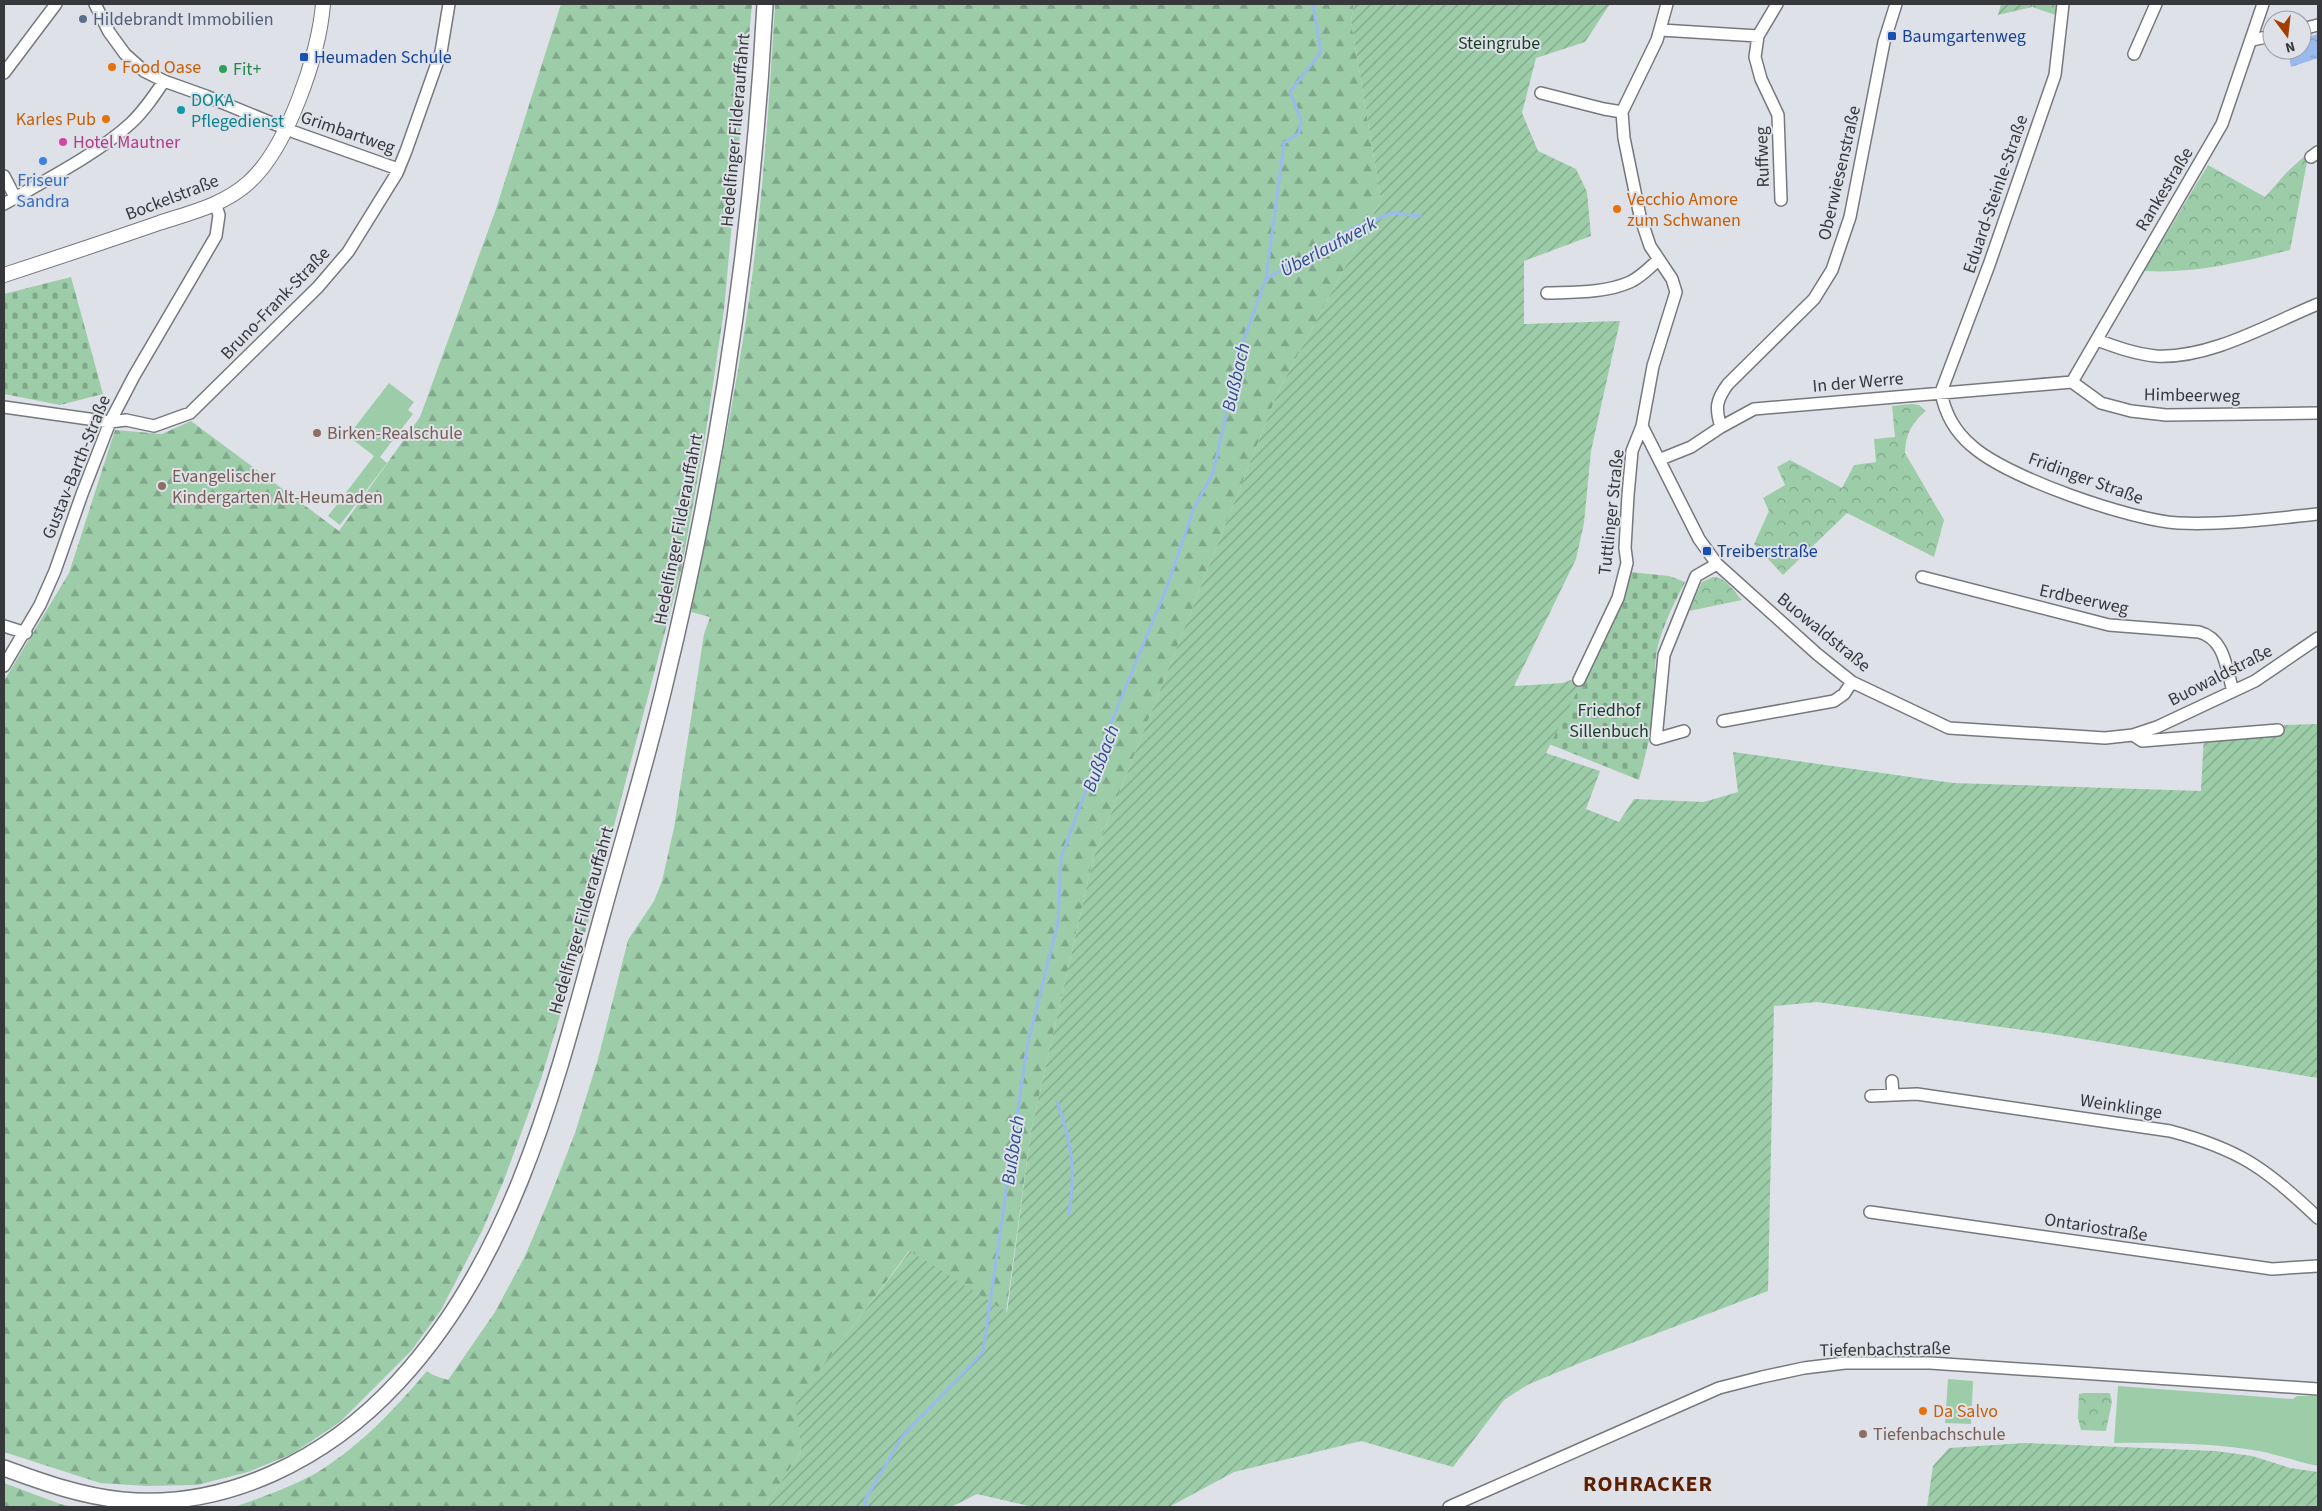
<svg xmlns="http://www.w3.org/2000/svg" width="2322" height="1511" font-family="'Source Sans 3',sans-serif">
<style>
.grass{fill:#9ccda8}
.forest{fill:url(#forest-firs)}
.cemetery{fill:url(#cemetery-stones)}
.park{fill:url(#park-crowns)}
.garden{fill:url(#garden-furrows)}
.water{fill:url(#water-ripples)}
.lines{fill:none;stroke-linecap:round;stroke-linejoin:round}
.stream{stroke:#9abaee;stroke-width:3}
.minor-casing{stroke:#76787e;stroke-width:14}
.tertiary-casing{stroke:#76787e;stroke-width:16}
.secondary-casing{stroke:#76787e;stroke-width:18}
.minor{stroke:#fff;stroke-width:11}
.tertiary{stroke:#fff;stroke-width:14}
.secondary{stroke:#fff;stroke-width:15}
.service-dot{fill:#5c6f8a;stroke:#dfe1e9;stroke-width:2}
.transit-dot{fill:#1a4fb4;stroke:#dfe1e9;stroke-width:2}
.food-dot{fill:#e8710a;stroke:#dfe1e9;stroke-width:2}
.leisure-dot{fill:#2e9e5b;stroke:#dfe1e9;stroke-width:2}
.culture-dot{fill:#0f9aa8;stroke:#dfe1e9;stroke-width:2}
.hotel-dot{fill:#d1479c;stroke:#dfe1e9;stroke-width:2}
.shop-dot{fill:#3f7fe0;stroke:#dfe1e9;stroke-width:2}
.education-dot{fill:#8d6e63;stroke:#dfe1e9;stroke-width:2}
.labels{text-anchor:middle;stroke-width:4;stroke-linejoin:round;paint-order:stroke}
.service-label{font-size:18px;fill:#4e5e75;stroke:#dfe1e9;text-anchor:start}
.transit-label{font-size:18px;fill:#164399;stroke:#dfe1e9;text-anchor:start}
.park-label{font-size:18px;fill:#153f23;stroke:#dfe1e9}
.food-label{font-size:18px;fill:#c56008;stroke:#dfe1e9;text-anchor:start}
.leisure-label{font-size:18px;fill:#27864d;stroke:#dfe1e9;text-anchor:start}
.culture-label{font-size:18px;fill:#0d838f;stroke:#dfe1e9;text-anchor:start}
.street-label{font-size:18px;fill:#37383b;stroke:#dfe1e9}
.hotel-label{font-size:18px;fill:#b23c85;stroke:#dfe1e9;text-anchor:start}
.shop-label{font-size:18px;fill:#366cbe;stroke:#dfe1e9}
.education-label{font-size:18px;fill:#785e54;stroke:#dfe1e9;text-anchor:start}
.water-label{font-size:19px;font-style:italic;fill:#294f8e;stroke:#dfe1e9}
.district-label{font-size:22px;font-weight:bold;letter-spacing:1px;fill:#5d1f00;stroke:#dfe1e9}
</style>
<defs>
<pattern id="forest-firs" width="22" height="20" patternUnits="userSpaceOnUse" patternTransform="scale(1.25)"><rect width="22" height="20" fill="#9ccda8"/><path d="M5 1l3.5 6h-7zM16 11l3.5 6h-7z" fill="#80a78a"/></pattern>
<pattern id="cemetery-stones" width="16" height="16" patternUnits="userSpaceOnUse" patternTransform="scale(1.25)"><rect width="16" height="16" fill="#9ccda8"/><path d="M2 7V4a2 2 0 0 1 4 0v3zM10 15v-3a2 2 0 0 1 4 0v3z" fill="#80a78a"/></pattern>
<pattern id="park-crowns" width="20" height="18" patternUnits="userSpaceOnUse" patternTransform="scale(1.25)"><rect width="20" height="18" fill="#9ccda8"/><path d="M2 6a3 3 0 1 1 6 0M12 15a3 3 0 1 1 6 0" fill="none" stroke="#80a78a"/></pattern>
<pattern id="garden-furrows" width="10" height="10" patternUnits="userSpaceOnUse" patternTransform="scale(1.25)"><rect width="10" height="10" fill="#9ccda8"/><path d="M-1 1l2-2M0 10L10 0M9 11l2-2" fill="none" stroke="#80a78a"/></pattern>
<pattern id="water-ripples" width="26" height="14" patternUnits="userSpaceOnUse" patternTransform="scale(1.25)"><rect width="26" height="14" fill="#9abaee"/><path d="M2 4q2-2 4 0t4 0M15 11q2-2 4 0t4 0" fill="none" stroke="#7e98c2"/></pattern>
</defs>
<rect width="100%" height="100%" fill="#dfe1e9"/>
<path class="grass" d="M389,383L414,402L408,410L413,414L380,457L387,463L340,525L328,516L374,456L348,436Z
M1948,1379L1973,1381L1971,1424L1945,1423Z
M2118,1386L2293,1399L2297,1396H2318V1466C2298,1462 2279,1455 2259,1451C2211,1443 2163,1442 2114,1443Z"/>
<path class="forest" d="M561,4H752L724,310L705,438L681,571L591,913L541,1079L504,1180L482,1231L441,1310L411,1351L340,1422L292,1454L248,1472L197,1485L146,1486L100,1483L4,1452V681L69,573L115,430L162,434L191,421L339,531L420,417L496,209Z
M775,4H1354L1351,21L1381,200L1278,392L1093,859L1031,1131L1006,1313L909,1251L797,1401L801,1452L764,1507H234C262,1497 292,1487 318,1472C361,1445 395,1409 427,1371L433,1375L448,1380L495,1312L525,1256L548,1202L575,1133L598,1059L628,940L654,901L662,881L674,828L704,634L710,617L691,612C711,513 732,414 747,314C762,211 769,107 775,4Z
M4,1483L60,1504L74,1507H4Z"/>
<path class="cemetery" d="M71,277L103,394L60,405L4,394V294Z
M1630,572L1669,576L1685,582C1674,604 1662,626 1657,650C1653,670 1657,689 1654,708C1652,733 1645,756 1639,780L1549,744L1623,602Z"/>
<path class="park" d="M2033,4H2058L2056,15L2032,7Z
M2309,152L2290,250C2241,262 2194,274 2144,271L2208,165L2265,197L2287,172Z
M1912,404L1919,405L1926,411C1912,422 1905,435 1905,453L1944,520L1934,557L1847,513L1783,575L1754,544L1769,511L1763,498L1785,485L1777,467L1790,460L1842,488L1854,465L1876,462L1874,439L1895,437L1892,406Z
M1713,577C1725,577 1734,591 1742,600L1689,611L1702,582Z
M2084,1393H2110L2112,1402L2106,1431L2081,1430L2078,1418L2079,1394Z"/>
<path class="garden" d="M1354,4H1610L1585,42L1536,58L1522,113L1538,151L1576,169L1587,192L1591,236L1524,261V324L1620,321L1591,451L1584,523L1576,559L1514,686L1563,683L1586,674L1546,753L1600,771L1586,809L1619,822L1634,799L1704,802L1738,792L1733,752L1953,783L2201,791L2204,735L2285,725L2318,724V1078L2046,1033L1817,1002L1774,1006L1768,1291L1582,1362L1527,1385L1504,1400L1453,1467L1361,1441L1234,1472L1169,1507H1033L977,1494L951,1507H764L801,1452L796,1401L910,1251L1007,1312L1031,1131L1093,859L1278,392L1381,200L1351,21Z
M2001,4H2033L2032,7L1998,15Z
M2025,1443L2216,1451L2252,1456L2290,1468L2318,1472V1507H1927L1933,1466L1949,1448Z"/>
<path class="water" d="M2318,34V58L2291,67L2289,57L2295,55L2294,50H2302V38Z"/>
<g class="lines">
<path class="stream" d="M1266,279L1353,228L1393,213L1420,216
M1057,1102C1072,1144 1076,1169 1069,1214
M866,1507L865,1500L902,1437L983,1352L1027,1047L1058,922L1061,858L1108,730L1167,587L1194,508L1213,473L1242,344L1266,279L1284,143L1299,133L1301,120L1290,92L1321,52L1313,4"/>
<defs>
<path id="minor" d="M95,4L109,32L125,54L144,71L164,81L206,96L294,132L398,169
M1777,4L1758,36L1755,57L1761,79L1778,115L1781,200
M2302,29L2318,25
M1661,30L1758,36
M2252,40L2272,36
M2134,54L2156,4
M4,73L56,4
M1541,93L1604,109L1622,112
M2311,157L2318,152
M4,176L15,197
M4,204C42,182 99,153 131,123C144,111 154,96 164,81
M1547,293C1573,292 1606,293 1630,282C1641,277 1649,268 1658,260
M2097,340C2116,347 2135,354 2156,356C2210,359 2269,324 2318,304
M2072,382L2222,124L2263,4
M2072,382L2101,403L2131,411L2166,415L2318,413
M1941,392C1945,414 1954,431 1972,446C2008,478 2130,520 2178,523C2225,525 2271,519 2318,514
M1941,392L1989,265L2055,75L2063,4
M4,407L110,422L126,420L154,426L190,413L318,287L348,252L397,173L406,151L441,52L449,4
M1642,426L1699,539L1717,564L1817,654L1852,682L1949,728L2105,738L2133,735L2157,727L2255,681L2318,638
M1721,427C1715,408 1716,400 1728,384L1814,299L1832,270L1850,217L1884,42L1896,4
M1661,459L1691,447L1721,427L1754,409L2072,382
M1922,577L2109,625L2199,632C2225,639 2226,668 2233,691
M4,626L26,633
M4,666L40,605L55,571L82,494L110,422L134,376L216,236L219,215L215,203
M1579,680L1618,598L1627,563L1625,548L1628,495L1632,451L1642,426L1653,366L1676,292L1672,279L1650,246L1640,216L1624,138L1622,112L1657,40L1667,4
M1723,721L1834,701L1844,694L1852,682
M1684,731L1656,739L1664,655L1696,576L1717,564
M2133,735L2142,741L2278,730
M1892,1081L1893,1095
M1871,1096L1917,1094L2170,1131C2239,1149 2267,1169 2318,1218
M1870,1212L2272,1269L2318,1266
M1449,1507L1719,1388L1762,1377L1804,1368L1845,1363H1930L2318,1389"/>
<path id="tertiary" d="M4,275C56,258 107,241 159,223C189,213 224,205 248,183C287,149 319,55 323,4"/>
<path id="secondary" d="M4,1468C42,1482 81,1496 122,1500C227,1510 328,1458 398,1382C517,1254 558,1075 603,912C624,836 647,760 665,684C719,462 753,232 765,4"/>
</defs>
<use href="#minor" class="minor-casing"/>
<use href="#tertiary" class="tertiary-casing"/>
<use href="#secondary" class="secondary-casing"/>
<use href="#minor" class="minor"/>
<use href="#tertiary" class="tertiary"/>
<use href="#secondary" class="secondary"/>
</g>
<circle class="service-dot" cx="83" cy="19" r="5"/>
<g class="transit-dot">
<rect x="1887" y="31" width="10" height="10" rx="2.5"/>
<rect x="299" y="52" width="10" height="10" rx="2.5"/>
<rect x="1702" y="546" width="10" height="10" rx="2.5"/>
</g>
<g class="food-dot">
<circle cx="112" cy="67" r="5"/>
<circle cx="106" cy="119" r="5"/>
<circle cx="1617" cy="209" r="5"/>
<circle cx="1923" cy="1411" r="5"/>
</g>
<circle class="leisure-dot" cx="223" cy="69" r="5"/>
<circle class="culture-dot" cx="181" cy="110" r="5"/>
<circle class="hotel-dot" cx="63" cy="142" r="5"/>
<circle class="shop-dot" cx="43" cy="161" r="5"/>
<g class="education-dot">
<circle cx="317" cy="433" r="5"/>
<circle cx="162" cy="486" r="5"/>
<circle cx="1863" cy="1434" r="5"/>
</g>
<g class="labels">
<g class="service-label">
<text x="93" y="25">Hildebrandt Immobilien</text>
</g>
<g class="transit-label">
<text x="1902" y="42">Baumgartenweg</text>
<text x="314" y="63">Heumaden Schule</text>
<text x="1717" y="557">Treiberstraße</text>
</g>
<g class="park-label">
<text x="1499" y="49">Steingrube</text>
<text x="1609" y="716">Friedhof<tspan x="1609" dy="21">Sillenbuch</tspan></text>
</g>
<g class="food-label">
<text x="122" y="73">Food Oase</text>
<text x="96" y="125" text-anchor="end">Karles Pub</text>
<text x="1627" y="205">Vecchio Amore<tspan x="1627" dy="21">zum Schwanen</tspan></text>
<text x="1933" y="1417">Da Salvo</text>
</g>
<g class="leisure-label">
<text x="233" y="75">Fit+</text>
</g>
<g class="culture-label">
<text x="191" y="106">DOKA<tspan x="191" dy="21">Pflegedienst</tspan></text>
</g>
<g class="street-label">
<text transform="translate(735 130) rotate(-85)" y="6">Hedelfinger Filderauffahrt</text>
<text transform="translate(348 132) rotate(19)" y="6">Grimbartweg</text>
<text transform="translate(1762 157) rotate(-92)" y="6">Ruffweg</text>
<text transform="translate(1839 173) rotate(-77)" y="6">Oberwiesenstraße</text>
<text transform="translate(2164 189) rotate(-59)" y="6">Rankestraße</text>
<text transform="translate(1995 194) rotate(-71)" y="6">Eduard-Steinle-Straße</text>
<text transform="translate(172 197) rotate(-21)" y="6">Bockelstraße</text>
<text transform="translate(275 303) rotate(-46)" y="6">Bruno-Frank-Straße</text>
<text transform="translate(1858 382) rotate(-5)" y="6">In der Werre</text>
<text transform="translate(2192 395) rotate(1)" y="6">Himbeerweg</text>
<text transform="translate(76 467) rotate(-68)" y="6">Gustav-Barth-Straße</text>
<text transform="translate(2086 478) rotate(20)" y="6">Fridinger Straße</text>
<text transform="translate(1611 512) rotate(-84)" y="6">Tuttlinger Straße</text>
<text transform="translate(678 529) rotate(-79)" y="6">Hedelfinger Filderauffahrt</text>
<text transform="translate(2084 599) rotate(12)" y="6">Erdbeerweg</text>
<text transform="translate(1824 632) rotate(39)" y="6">Buowaldstraße</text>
<text transform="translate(2220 675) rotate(-27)" y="6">Buowaldstraße</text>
<text transform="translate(581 920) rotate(-74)" y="6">Hedelfinger Filderauffahrt</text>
<text transform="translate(2121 1106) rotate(9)" y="6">Weinklinge</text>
<text transform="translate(2096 1227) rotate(9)" y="6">Ontariostraße</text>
<text transform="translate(1885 1349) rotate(-1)" y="6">Tiefenbachstraße</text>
</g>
<g class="hotel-label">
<text x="73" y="148">Hotel Mautner</text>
</g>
<g class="shop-label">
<text x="43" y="186">Friseur<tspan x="43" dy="21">Sandra</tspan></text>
</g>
<g class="education-label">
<text x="327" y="439">Birken-Realschule</text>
<text x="172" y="482">Evangelischer<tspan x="172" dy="21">Kindergarten Alt-Heumaden</tspan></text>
<text x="1873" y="1440">Tiefenbachschule</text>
</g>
<g class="water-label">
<text transform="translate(1328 246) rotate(-28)" y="7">Überlaufwerk</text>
<text transform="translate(1235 377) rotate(-77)" y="7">Bußbach</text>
<text transform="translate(1100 758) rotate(-69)" y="7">Bußbach</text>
<text transform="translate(1012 1150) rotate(-82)" y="7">Bußbach</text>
</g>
<g class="district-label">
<text x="1648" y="1491">ROHRACKER</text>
</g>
</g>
<rect width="2322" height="1511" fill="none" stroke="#37383b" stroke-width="10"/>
<g transform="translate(2287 35) rotate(165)"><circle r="24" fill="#dfe1e9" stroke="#9c9da3"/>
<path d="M0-4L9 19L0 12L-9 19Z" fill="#a23f00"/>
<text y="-8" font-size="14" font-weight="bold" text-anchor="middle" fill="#37383b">N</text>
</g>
</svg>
